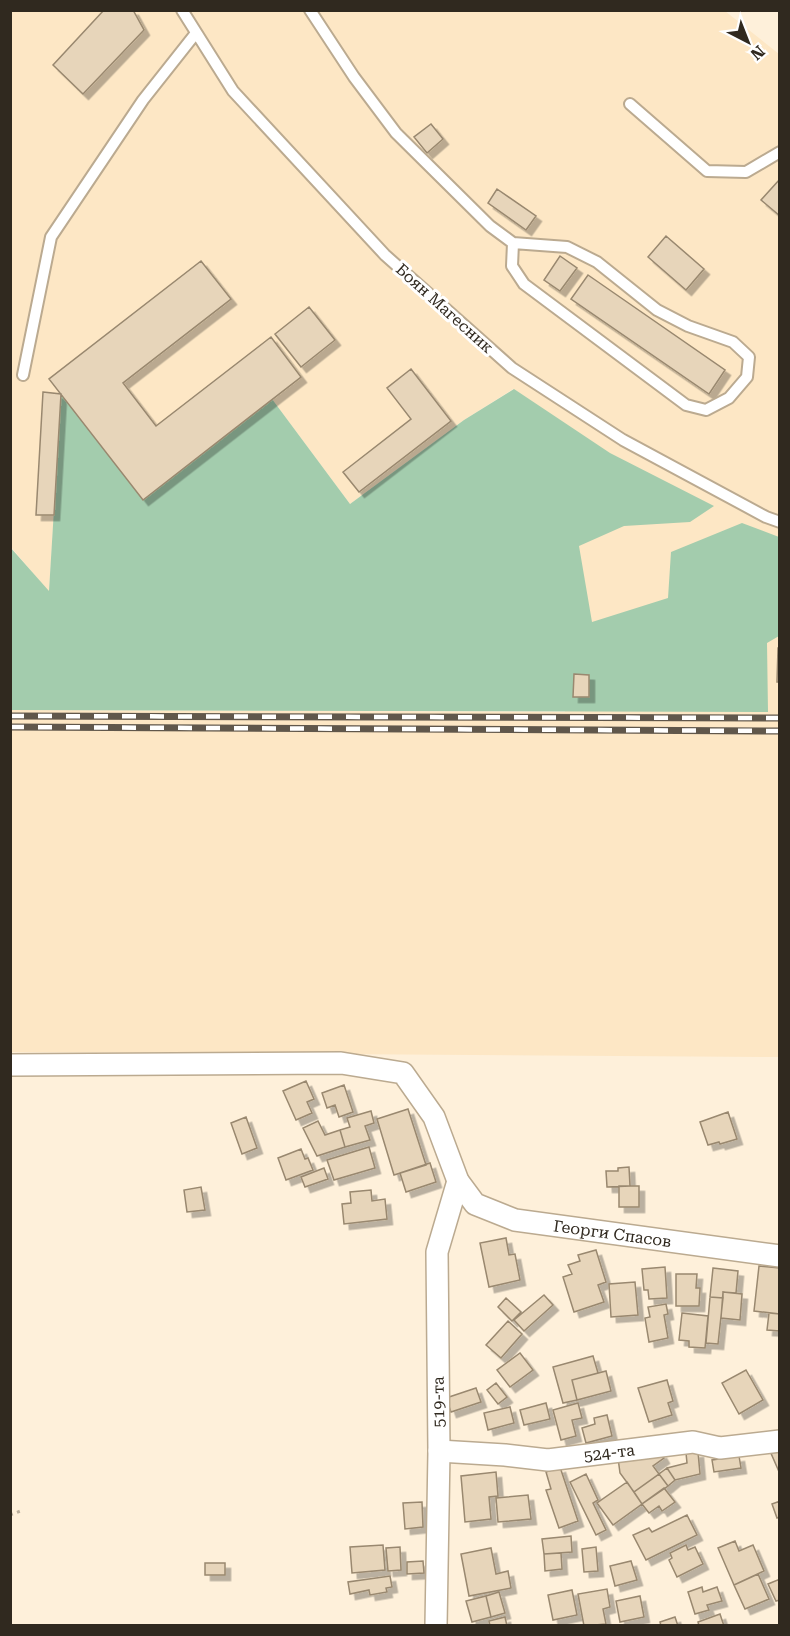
<svg xmlns="http://www.w3.org/2000/svg" width="790" height="1636" font-family="'Roboto Serif',serif">
<style>
.built{fill:#fde7c5}
.green{fill:#a3ccad}
.building{fill:#e7d5ba;stroke:#99886f;stroke-width:1.5;filter:url(#shadow)}
.lines{fill:none;stroke-linecap:round;stroke-linejoin:round}
.service-casing{stroke:#bbaa90;stroke-width:14}
.minor-casing{stroke:#bbaa90;stroke-width:24}
.path{stroke:#b9ad9b;stroke-width:3;stroke-dasharray:3 4.5;stroke-linecap:butt}
.service{stroke:#fff;stroke-width:10}
.minor{stroke:#fff;stroke-width:21}
.rail-casing{stroke:#60574b;stroke-width:7}
.rail{stroke:#fff;stroke-width:4.5;stroke-dasharray:14;stroke-linecap:butt}
.labels{text-anchor:middle;stroke-width:6;stroke-linejoin:round;paint-order:stroke}
.street-label{font-size:16px;fill:#30291f;stroke:#fff}
</style>
<defs>
<filter id="shadow"><feDropShadow dx="5.5" dy="5.5" stdDeviation="0" flood-color="#0004"/></filter>
</defs>
<rect width="100%" height="100%" fill="#fef0da"/>
<path class="built" d="M11,11H725L779,54V1057L11,1052V710L565,712L513,389L464,420L350,504L272,399L143,500L61,395L49,592L11,547Z"/>
<path class="green" d="M514,389L610,453L714,506L690,522L624,526L579,546L592,622L668,598L671,552L742,523L779,537V636L767,643L768,712L11,710L10,547L49,591L61,394L143,500L272,399L350,504L464,420Z"/>
<path class="building" d="M104,10H133L144,30L83,94L53,65Z
M431,124L443,139L427,153L414,137Z
M780,179V216L761,200Z
M497,189L536,216L526,230L488,203Z
M666,236L704,269L686,290L648,257Z
M560,256L577,268L560,291L544,280Z
M201,261L231,299L123,383L156,426L271,337L301,377L143,500L49,379Z
M588,275L725,370L709,394L571,299Z
M309,307L335,340L301,367L275,334Z
M411,369L451,421L359,492L343,472L411,419L387,388Z
M43,392L61,394L54,515H36Z
M778,648H780V682H777Z
M574,674L589,675V697H573Z
M306,1081L314,1099L307,1102L312,1113L296,1120L283,1091Z
M344,1085L353,1112L339,1117L335,1105L327,1108L322,1093Z
M408,1109L426,1165L394,1175L377,1119Z
M371,1111L374,1123L365,1126L370,1140L345,1147L340,1130L350,1127L347,1118Z
M728,1112L737,1139L720,1144L719,1142L708,1145L700,1122Z
M246,1117L257,1148L242,1154L231,1123Z
M318,1121L325,1135L340,1130L345,1147L317,1156L303,1128Z
M369,1147L375,1168L334,1180L327,1160Z
M301,1149L305,1159L308,1158L313,1170L286,1180L278,1158Z
M430,1163L436,1182L406,1192L400,1173Z
M629,1167L630,1186L607,1187L606,1171H618V1168Z
M324,1168L328,1179L305,1187L301,1177Z
M619,1186H639V1207H619Z
M201,1187L205,1210L187,1212L184,1190Z
M371,1190L372,1201L385,1199L387,1219L344,1224L342,1204L351,1203L350,1192Z
M506,1238L509,1255L515,1254L520,1280L489,1287L480,1243Z
M596,1250L606,1282L598,1285L604,1302L574,1312L563,1277L572,1274L568,1265L580,1261L578,1255Z
M759,1266L780,1268V1314L754,1311Z
M665,1267L667,1298L649,1299L648,1290H644L642,1269Z
M713,1268L738,1271L736,1293L723,1292V1298L710,1297Z
M676,1274H697L696,1288H700L699,1306H676Z
M635,1282L638,1315L611,1317L609,1284Z
M723,1292L742,1294L740,1320L721,1318Z
M544,1295L553,1305L524,1331L514,1320Z
M710,1297L723,1298L718,1344L706,1343Z
M506,1298L521,1312L512,1321L498,1307Z
M666,1304L668,1314L664,1315L668,1338L649,1342L645,1318L650,1317L648,1307Z
M682,1313L708,1316L705,1348L689,1347V1341L679,1340Z
M769,1313L780,1314V1331L767,1330Z
M508,1321L522,1334L501,1358L486,1345Z
M520,1353L533,1370L510,1387L497,1370Z
M593,1356L598,1373L572,1380L577,1400L563,1403L553,1367Z
M746,1370L763,1400L739,1414L722,1383Z
M606,1371L611,1391L577,1400L572,1380Z
M667,1380L673,1401L668,1403L672,1415L649,1422L638,1388Z
M496,1383L507,1397L498,1404L487,1390Z
M476,1388L481,1402L451,1412L446,1398Z
M546,1403L550,1419L524,1425L520,1410Z
M578,1403L582,1418L572,1420L576,1436L561,1440L553,1410Z
M510,1407L514,1423L488,1430L484,1413Z
M607,1415L612,1436L586,1443L582,1428L595,1424L594,1418Z
M780,1449V1474L770,1451Z
M698,1452L700,1474L675,1480L667,1468L687,1463L686,1453Z
M661,1453L664,1458L653,1466L659,1474L634,1492L620,1473L618,1458Z
M739,1456L741,1468L714,1472L712,1460Z
M560,1467L578,1521L559,1528L546,1490L551,1489L546,1472Z
M667,1468L675,1480L668,1486L659,1474Z
M496,1472L498,1496L489,1497L491,1519L465,1522L461,1476Z
M586,1474L598,1500L593,1503L606,1530L596,1535L570,1482Z
M659,1474L668,1486L642,1504L634,1492Z
M627,1482L642,1504L613,1525L597,1503Z
M664,1488L675,1502L662,1511L659,1506L649,1513L642,1504Z
M528,1495L531,1519L498,1522L496,1498Z
M780,1501V1517L777,1518L772,1504Z
M422,1502L423,1527L405,1529L403,1503Z
M687,1515L697,1535L646,1560L633,1535L649,1528L652,1532Z
M571,1536L572,1552L544,1554L542,1539Z
M735,1541L739,1551L753,1545L764,1571L734,1585L718,1548Z
M383,1545L385,1570L352,1573L350,1547Z
M686,1545L688,1550L695,1547L703,1564L677,1577L669,1560L672,1558L670,1553Z
M400,1547L401,1570L388,1571L386,1548Z
M596,1547L598,1571L584,1572L582,1549Z
M491,1548L496,1574L508,1571L511,1588L469,1596L461,1554Z
M561,1553L562,1569L545,1571L544,1554Z
M423,1561L424,1573L407,1574V1562Z
M631,1561L637,1580L615,1586L610,1566Z
M205,1563H225V1575H205Z
M758,1574L769,1599L745,1609L734,1585Z
M390,1576L392,1587L386,1588L387,1592L370,1595L369,1590L350,1594L348,1582Z
M780,1579V1600L776,1601L768,1584Z
M702,1587L703,1592L717,1587L722,1601L707,1605L709,1610L695,1614L688,1592Z
M607,1589L610,1607L603,1609L606,1624L584,1626L578,1594Z
M572,1590L577,1615L553,1620L548,1595Z
M499,1592L505,1613L491,1617L486,1596Z
M486,1596L491,1617L472,1622L466,1601Z
M640,1596L644,1617L620,1622L616,1601Z
M720,1614L724,1626H699L698,1622Z
M505,1617L507,1626H490L489,1621Z
M675,1617L678,1626H661L660,1622Z"/>
<g class="lines">
<defs>
<path id="service" d="M182,10L233,91L385,255L512,368L623,440L766,517L780,522
M310,10L354,77L396,133L490,226L513,243L567,247L597,262L657,310L688,326L733,342L749,357L747,377L729,398L706,410L686,405L524,284L512,266L513,243
M630,104L707,171L746,172L780,152
M23,375L51,237L143,100L196,33"/>
<g id="minor">
<path id="s1" d="M10,1065L341,1063L403,1073L434,1117L458,1181L475,1204L515,1220L780,1256"/>
<path id="s2" d="M439,1451L505,1455L548,1460L693,1442L720,1448L780,1441"/>
<path d="M436,1626L439,1451L437,1252L458,1181"/>
</g>
</defs>
<use href="#service" class="service-casing"/>
<use href="#minor" class="minor-casing"/>
<path class="path" d="M10,1515L23,1510"/>
<use href="#service" class="service"/>
<use href="#minor" class="minor"/>
<defs>
<path id="rail" d="M10,716L780,718
M10,727L780,731"/>
</defs>
<use href="#rail" class="rail-casing"/>
<use href="#rail" class="rail"/>
</g>
<g class="labels">
<g class="street-label">
<text transform="translate(445 308) rotate(42)" y="6">Боян Магесник</text>
<text dy="6" stroke="none"><textPath href="#s1" startOffset="686">Георги Спасов</textPath></text>
<text transform="translate(438 1402) rotate(-91)" y="6">519-та</text>
<text dy="6" stroke="none"><textPath href="#s2" startOffset="171">524-та</textPath></text>
</g>
</g>
<rect width="790" height="1636" fill="none" stroke="#30291f" stroke-width="24"/>
<g transform="translate(748 42) rotate(138)" stroke="#ffffff" stroke-width="4.5" paint-order="stroke">
<path d="M0-4.5L10 22L0 15L-10 22Z" fill="#30291f"/>
<text y="-9" font-size="16" font-weight="bold" text-anchor="middle" fill="#30291f">N</text>
</g>
</svg>
